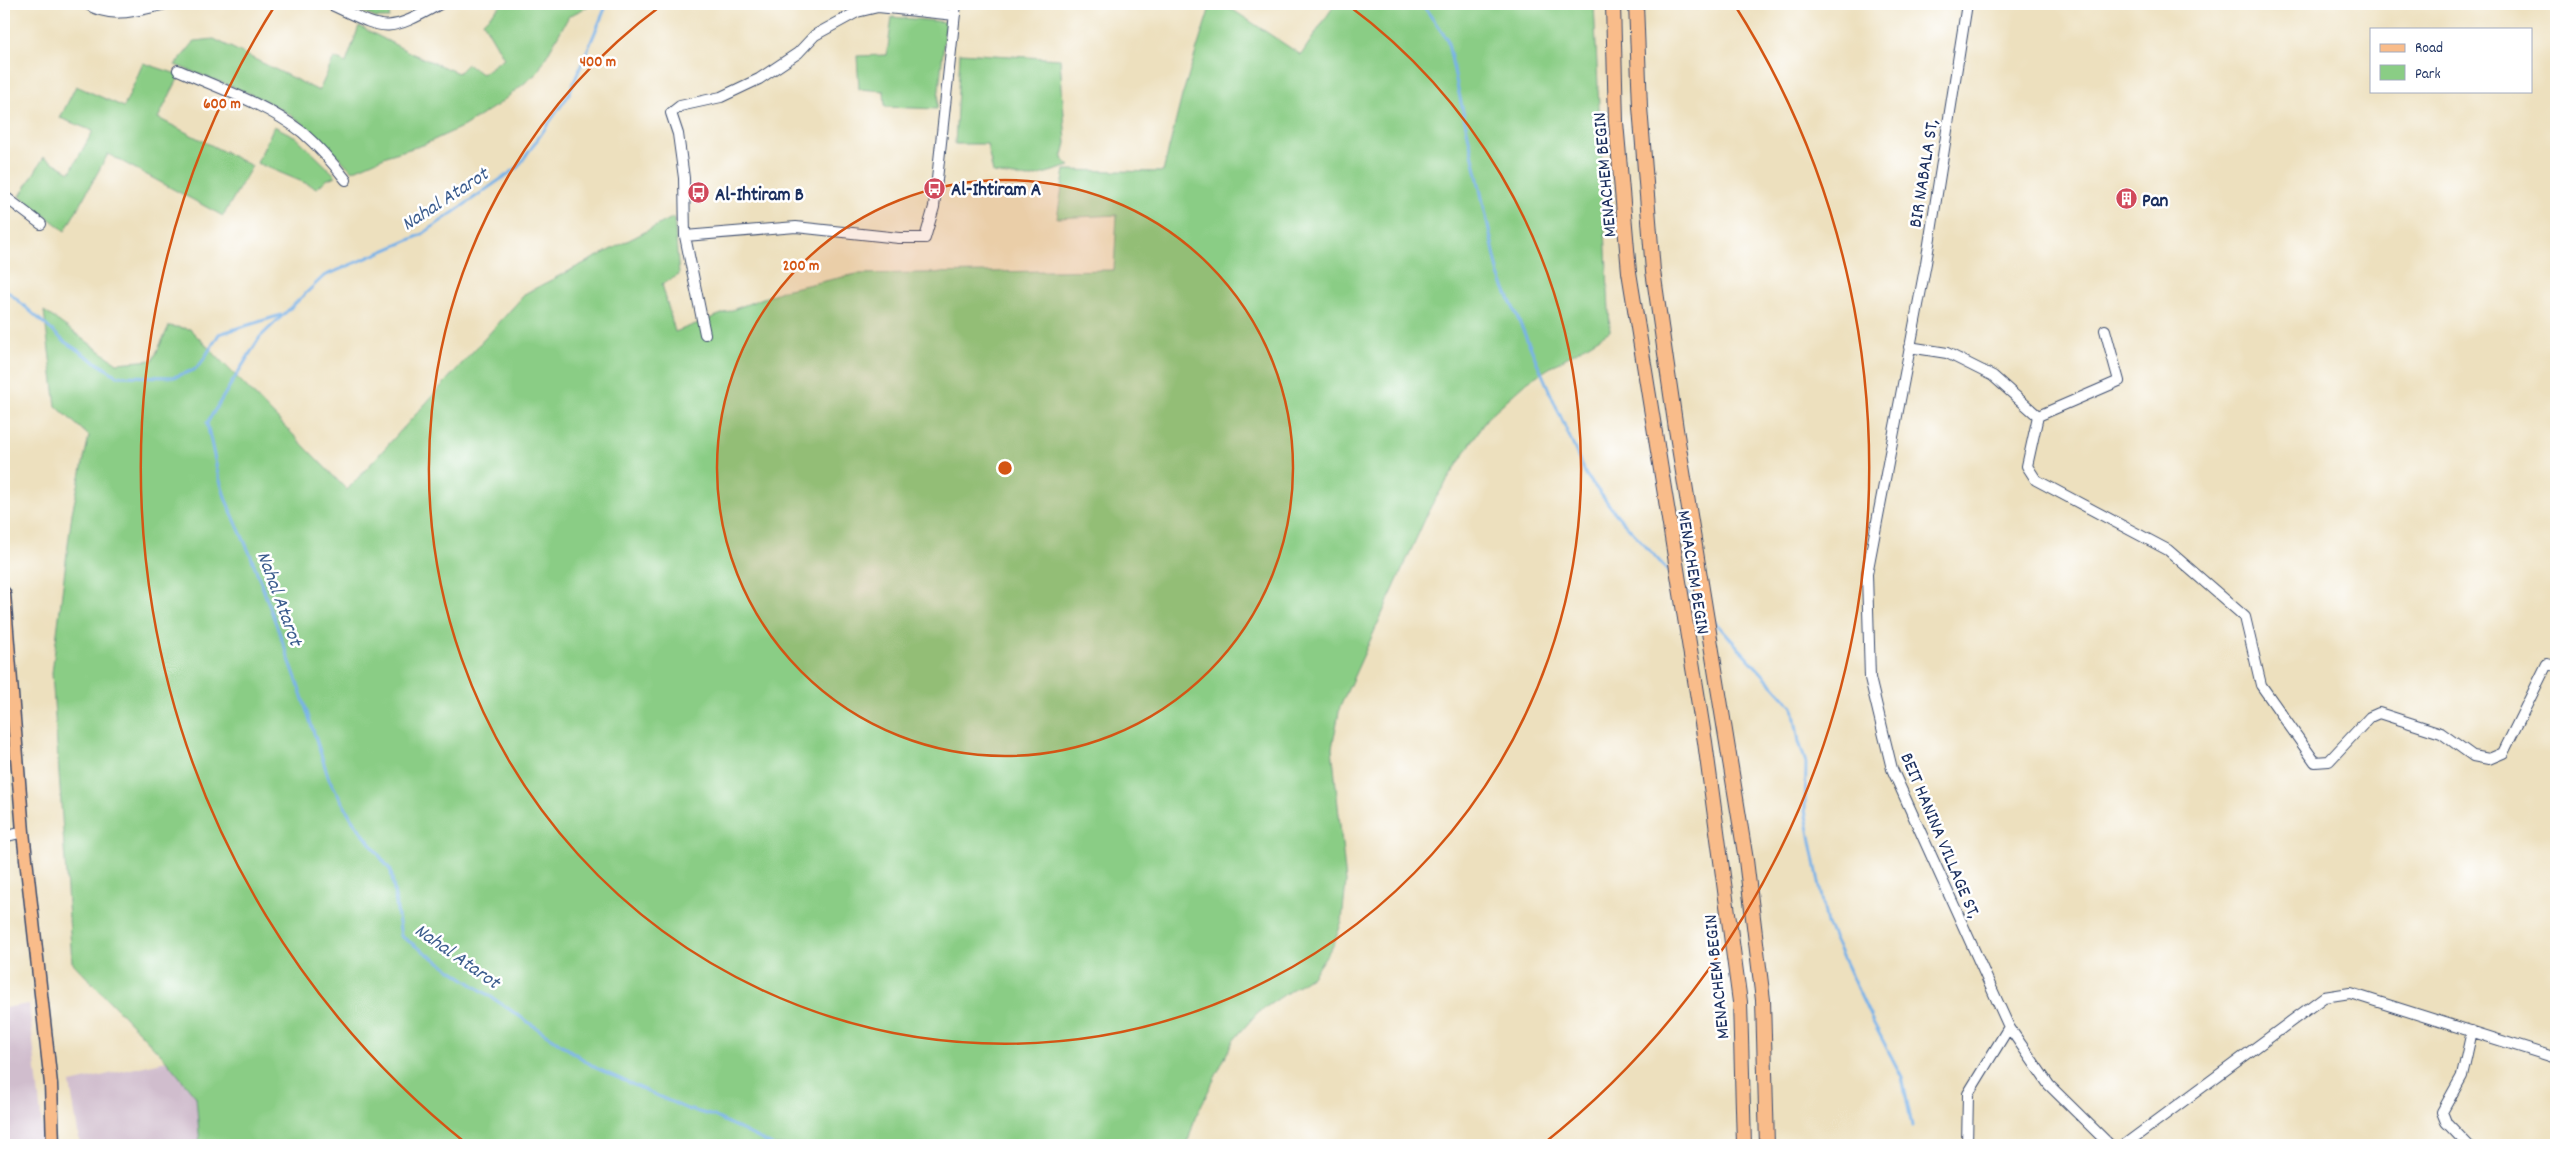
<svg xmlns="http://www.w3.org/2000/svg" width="2560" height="1149" font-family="Dekko,sans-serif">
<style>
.industrial{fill:#d0bdcd}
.green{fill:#8acd85;stroke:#527e72}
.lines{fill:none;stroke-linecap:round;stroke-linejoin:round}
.stream{stroke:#78b2e8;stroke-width:3}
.minor-casing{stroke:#3a4a6c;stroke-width:12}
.major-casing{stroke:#3a4a6c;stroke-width:15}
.highway-casing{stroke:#3a4a6c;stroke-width:16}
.minor{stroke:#fff;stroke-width:10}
.major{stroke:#f9bc8a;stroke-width:12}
.highway{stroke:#f9bc8a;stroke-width:14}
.ring{fill:none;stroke:#d45514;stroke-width:2.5}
.labels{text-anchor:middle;stroke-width:5;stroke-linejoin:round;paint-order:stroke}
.street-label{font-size:19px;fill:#1b2f5e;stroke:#fff}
.poi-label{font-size:19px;font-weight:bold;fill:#1b2f5e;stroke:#fff;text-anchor:start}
.water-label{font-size:20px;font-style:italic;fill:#3c5d8e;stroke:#fff}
.centre{fill:#d45514;stroke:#fff;stroke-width:2.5}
.ring-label{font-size:15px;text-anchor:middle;font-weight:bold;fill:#d45514;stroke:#fff;stroke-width:5;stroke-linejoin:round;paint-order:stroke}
</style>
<rect width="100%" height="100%" fill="#fff"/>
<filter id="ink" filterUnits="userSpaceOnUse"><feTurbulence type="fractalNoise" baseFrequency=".02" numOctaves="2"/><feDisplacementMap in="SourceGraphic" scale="10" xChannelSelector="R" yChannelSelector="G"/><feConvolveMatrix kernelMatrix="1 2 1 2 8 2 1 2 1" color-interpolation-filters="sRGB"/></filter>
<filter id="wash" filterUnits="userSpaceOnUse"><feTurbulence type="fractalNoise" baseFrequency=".0096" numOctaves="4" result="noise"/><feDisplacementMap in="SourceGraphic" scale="20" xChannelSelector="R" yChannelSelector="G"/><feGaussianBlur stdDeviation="1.12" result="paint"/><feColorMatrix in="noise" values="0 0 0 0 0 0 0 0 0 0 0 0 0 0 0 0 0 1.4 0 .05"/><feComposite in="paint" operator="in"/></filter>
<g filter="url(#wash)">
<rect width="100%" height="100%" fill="#ede0be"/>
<path class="industrial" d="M29,1004L44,1145H4V1008Z
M175,1059L205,1113L199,1145H80L70,1083Z"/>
<path class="green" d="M344,4H391L389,18H376Z
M502,4H587V7L569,16L537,73L499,104L464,126L423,145L389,155L352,171C333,151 313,129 289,114C255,92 213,80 175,65L195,41L214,39L319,91L334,58L346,63L359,26L413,54L458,73L467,64L482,74L504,58L483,22Z
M1211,4H1224L1301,55L1335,4H1594L1610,331L1528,381L1487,418L1431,506L1340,707L1332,748L1346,882L1342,921L1334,944L1312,976L1257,1013L1233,1041L1195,1118L1187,1145H200L196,1097L165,1059L72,962L52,673L72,513L89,436L56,406L44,311L117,363L153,360L169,326L190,329L347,490L526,293L674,217L679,275L662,284L675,332L784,290L857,274L1114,270L1117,215L1057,218L1065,170L1163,172L1182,96Z
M892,17L946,22L937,109L885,107L884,91L859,89L857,56L887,55Z
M960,53L1060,59L1066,143L1062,159L1070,166L1029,178L993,173L987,144H955Z
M143,63L180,75L158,118L252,166L223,216L108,154L65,231L20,196L44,157L70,172L93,131L60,118L76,86L124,107Z
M274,126L296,137L336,176L326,180L317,188L257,163Z"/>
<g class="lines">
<path class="stream" d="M607,4L568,96L518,167L421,235L324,276L260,337L207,423L218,474L226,500L251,556L296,678L329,779L352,819L391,871L401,936L596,1068L687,1109L714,1116L772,1145
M1422,4L1447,39L1499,275L1586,475L1617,515L1673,576
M4,288L65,342L117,376L174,377L194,370L202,362L219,334L281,315
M1686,590L1700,606
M1713,620L1793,707L1799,742L1806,763L1805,810L1827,924L1871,1018L1902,1077L1912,1126"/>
</g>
</g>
<g filter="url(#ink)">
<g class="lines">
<defs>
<path id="minor" d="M87,4C112,20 138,10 166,4
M330,4C385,30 385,35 440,4
M1967,4L1926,263L1867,574L1870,678L1892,769L2009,1027L2049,1085L2110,1145
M178,70C219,88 266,104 302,132C318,146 333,163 346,180
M4,196L41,224
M685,236L796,227L899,238H925L934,207L956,4
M705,334L685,236L684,178L678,134L671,113L680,106L721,97L759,79L798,53L815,35L857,12L878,7L955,15
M1909,347L1947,353L1993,376L2038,416L2027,466L2036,480L2168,550L2245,617L2261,685L2315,762L2329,761L2370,717L2379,713L2441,733L2473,756L2489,759L2503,753L2547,664L2556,666
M2038,416L2119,381L2105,330
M4,837L23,832
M1967,1145L1968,1094L2009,1027
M2124,1145L2324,997L2350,993L2556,1058
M2468,1145L2446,1122L2442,1112L2462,1076L2472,1031"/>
<path id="major" d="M4,593L23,832L51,1084L53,1145"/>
<path id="highway" d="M1613,4L1616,122L1629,272L1705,742L1740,1002L1744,1145
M1636,4L1640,107L1653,271L1676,429L1746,860L1763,1000L1767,1145"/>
</defs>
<use href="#minor" class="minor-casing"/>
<use href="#major" class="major-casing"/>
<use href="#highway" class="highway-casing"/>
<use href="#minor" class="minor"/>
<use href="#major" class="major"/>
<use href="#highway" class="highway"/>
</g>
</g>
<circle cx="1005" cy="468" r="288" fill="#d45514" fill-opacity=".12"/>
<g class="ring">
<circle cx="1005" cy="468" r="288"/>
<path d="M1348 5A576 576 0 1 1 662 5"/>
<path d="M467 1144A864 864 0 0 1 276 4M1734 4A864 864 0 0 1 1543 1144"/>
</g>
<defs>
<symbol id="bus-disc" viewBox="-11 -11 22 22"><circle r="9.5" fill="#d1495b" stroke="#fff"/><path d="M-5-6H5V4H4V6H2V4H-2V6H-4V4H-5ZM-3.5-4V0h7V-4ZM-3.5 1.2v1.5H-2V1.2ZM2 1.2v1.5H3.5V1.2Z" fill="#fff"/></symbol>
<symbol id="building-disc" viewBox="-11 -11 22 22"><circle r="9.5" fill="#d1495b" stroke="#fff"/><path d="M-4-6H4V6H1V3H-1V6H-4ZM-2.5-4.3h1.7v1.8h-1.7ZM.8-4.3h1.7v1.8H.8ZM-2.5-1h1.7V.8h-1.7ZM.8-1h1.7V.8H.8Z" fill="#fff"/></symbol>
</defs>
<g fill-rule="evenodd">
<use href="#bus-disc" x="922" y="176" width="25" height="25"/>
<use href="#bus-disc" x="686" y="180" width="25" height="25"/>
<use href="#building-disc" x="2114" y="186" width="25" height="25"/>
</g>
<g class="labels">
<g class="street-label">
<text transform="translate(1922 173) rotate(-81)" y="7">BIR NABALA ST,</text>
<text transform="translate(1603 175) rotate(-95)" y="7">MENACHEM BEGIN</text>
<text transform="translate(1695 572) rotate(81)" y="7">MENACHEM BEGIN</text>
<text transform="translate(1942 835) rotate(67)" y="7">BEIT HANINA VILLAGE ST,</text>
<text transform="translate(1715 977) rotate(-96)" y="7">MENACHEM BEGIN</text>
</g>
<g class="poi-label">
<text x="951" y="195">Al-Ihtiram A</text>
<text x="715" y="200">Al-Ihtiram B</text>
<text x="2142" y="206">Pan</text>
</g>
<g class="water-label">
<text transform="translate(444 198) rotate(-33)" y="7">Nahal Atarot</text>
<text transform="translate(281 598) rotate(70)" y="7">Nahal Atarot</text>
<text transform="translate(458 955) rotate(35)" y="7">Nahal Atarot</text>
</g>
</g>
<circle cx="1005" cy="468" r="8" class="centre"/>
<g class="ring-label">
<text x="598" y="66">400 m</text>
<text x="222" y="108">600 m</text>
<text x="801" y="270">200 m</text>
</g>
<rect width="2560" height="1149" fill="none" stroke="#fff" stroke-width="20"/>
<rect x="2370" y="28" width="162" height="65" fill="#ffffff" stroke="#a4acbf"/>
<rect x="2380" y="44" width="25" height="8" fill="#f9bc8a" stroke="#a4acbf"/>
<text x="2415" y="52" font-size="15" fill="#1b2f5e">Road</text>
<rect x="2380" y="65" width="25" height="15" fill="#8acd85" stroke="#a4acbf"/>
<text x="2415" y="78" font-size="15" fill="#1b2f5e">Park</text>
</svg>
